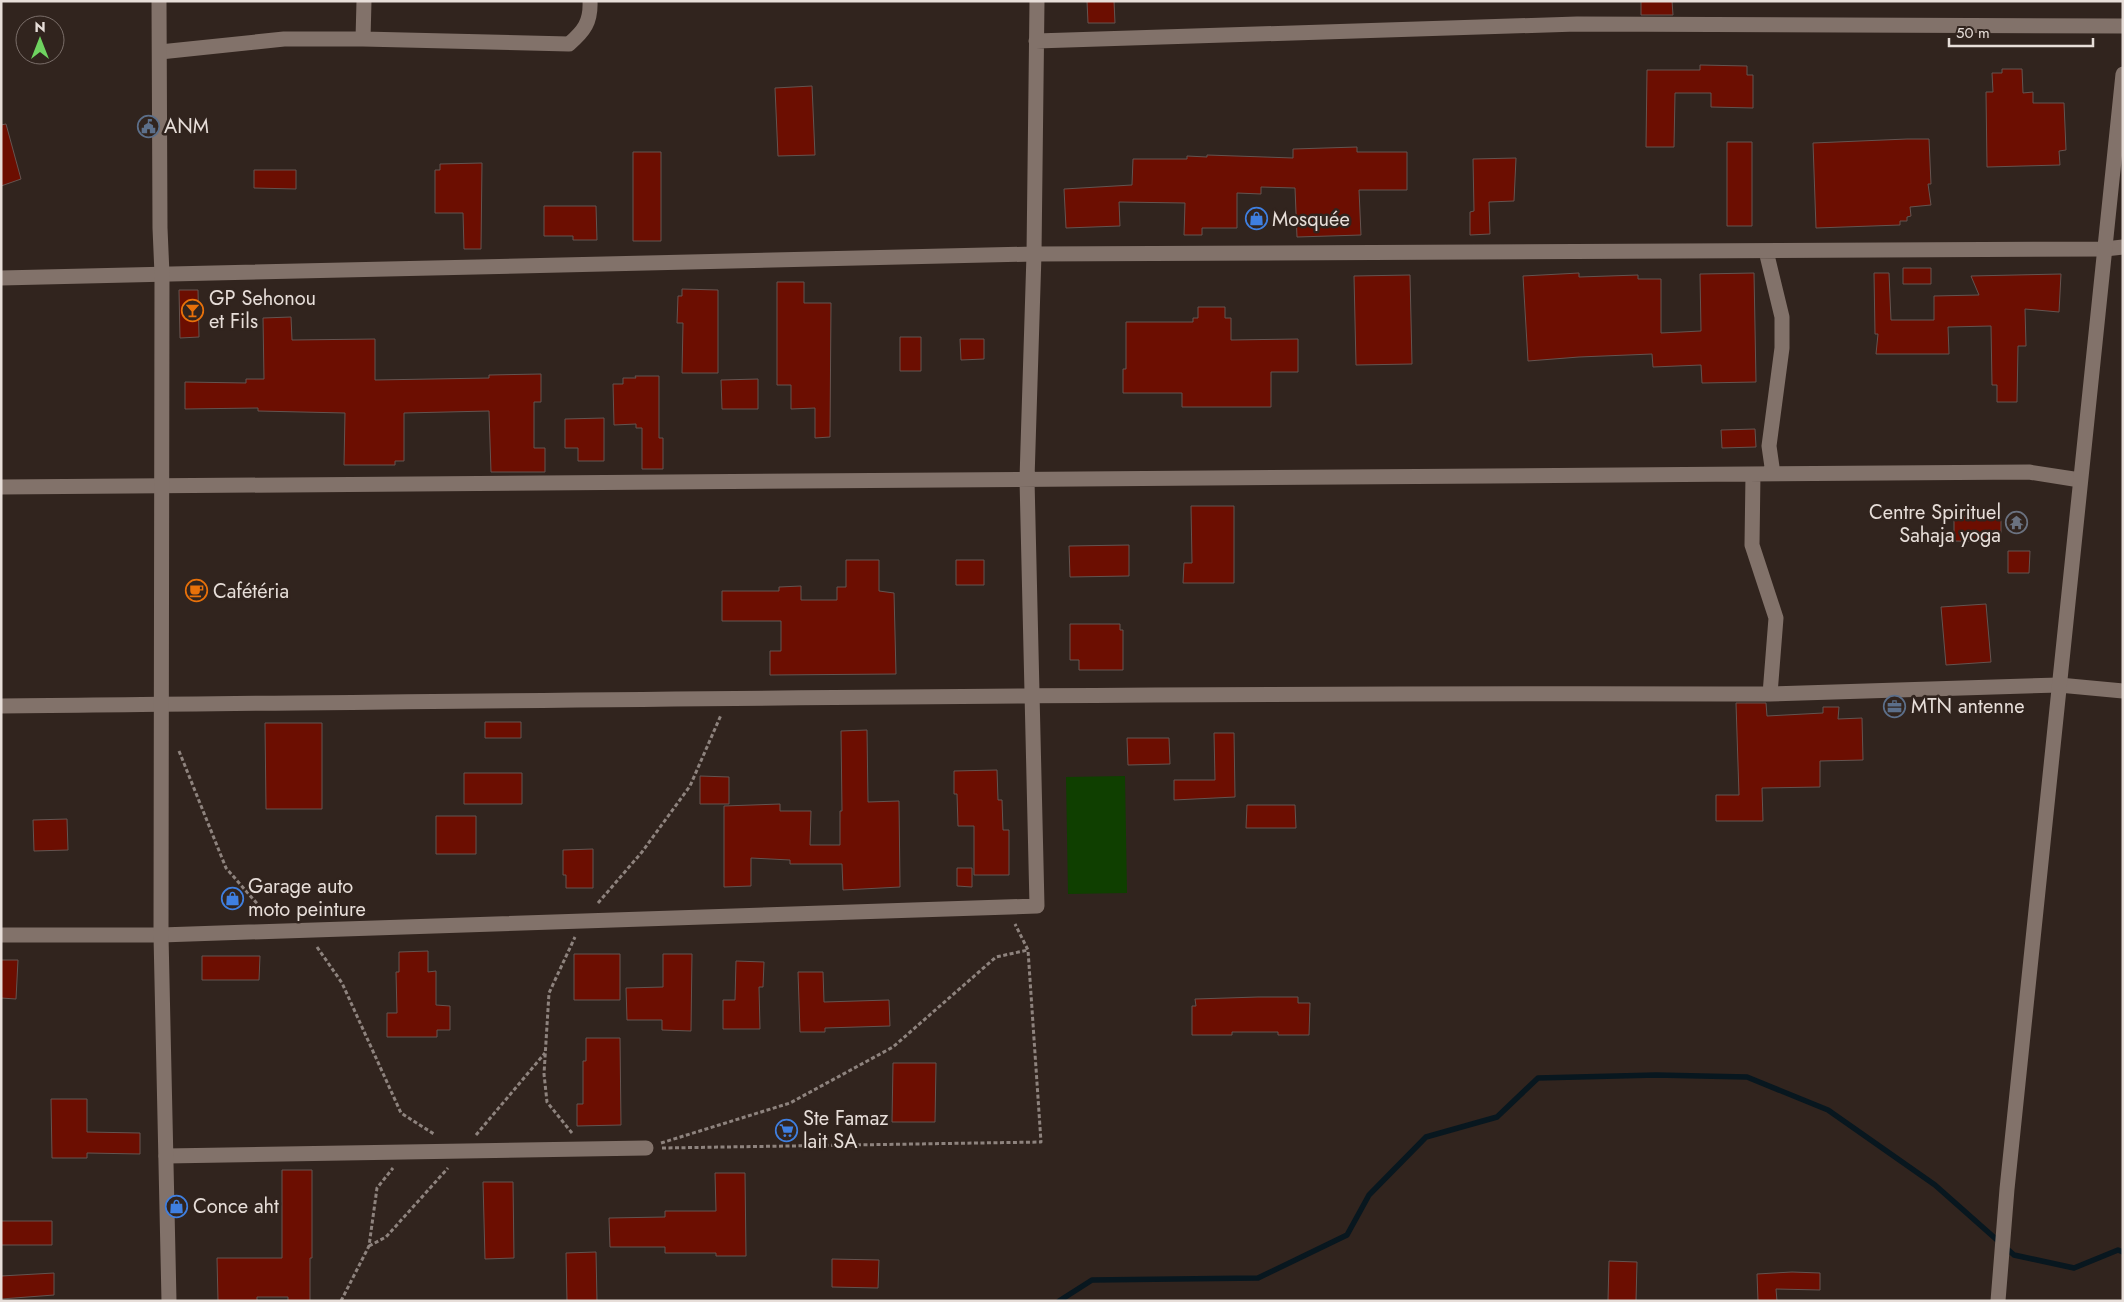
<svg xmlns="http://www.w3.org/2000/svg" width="2124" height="1302" font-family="Jost,sans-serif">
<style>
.green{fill:#0f3f00}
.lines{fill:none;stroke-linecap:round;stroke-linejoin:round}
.stream{stroke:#08171f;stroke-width:5.5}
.building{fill:#6c0e01;stroke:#645450}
.path{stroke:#8e837e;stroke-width:3;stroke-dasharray:4 2.5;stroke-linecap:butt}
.minor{stroke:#82726a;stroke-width:15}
.tertiary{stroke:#82726a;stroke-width:15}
.labels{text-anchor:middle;stroke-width:5;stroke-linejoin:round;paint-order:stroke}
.poi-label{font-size:20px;fill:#e7ded9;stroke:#31241e;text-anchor:start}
</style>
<rect width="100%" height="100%" fill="#31241e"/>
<path class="green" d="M1125,776L1127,893L1068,894L1066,777Z"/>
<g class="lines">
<path class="stream" d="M1059,1301L1092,1280L1258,1278L1347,1235L1369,1195L1426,1137L1497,1117L1538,1078L1656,1075L1747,1077L1828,1110L1935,1185L2014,1255L2074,1268L2118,1250L2123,1252"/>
</g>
<path class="building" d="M1087,1H1114L1115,23H1088Z
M1641,1H1672L1673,15H1641Z
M1700,65L1747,66V75H1753V108L1711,107V93H1675L1674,147H1646L1647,70H1700Z
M2002,69H2022L2023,93L2033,92V103H2064L2066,150L2059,151L2060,165L1987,167L1986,92H1993L1992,73H2002Z
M812,86L815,155L778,156L775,88Z
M6,124L21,179L1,186V125Z
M1907,139H1929L1931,184H1928L1931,205L1910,207L1911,216L1907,217V221H1900V225L1816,228L1813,143Z
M1727,142H1752V226H1727Z
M1357,147V152H1407V190H1359L1361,235L1297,237L1295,188L1261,187V194L1237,193V228H1202V235H1184L1185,203L1119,202L1120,226L1066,228L1064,189L1132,185L1133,159H1187V156L1207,157V155L1293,158V149Z
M633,152H661V241H633Z
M1516,158L1514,201L1489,202L1490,234L1470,235V212L1474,211L1473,159Z
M482,163L481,249H464L463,213H435V170H440V164Z
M254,170H296V189L254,188Z
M544,206H596L597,240H573V236H544Z
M1903,268H1931V284H1903Z
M1579,273V277L1638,275V279H1661V333L1701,331L1700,274L1754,273L1756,382L1702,383L1701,365L1653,367L1652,354L1579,357L1528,361L1523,276Z
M1874,273H1889L1891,320H1934V296L1979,295L1971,276L2061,274L2059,312L2025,309L2026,346H2018L2017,402H1997V385H1992L1991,326L1948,327L1949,354H1876L1878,334H1875Z
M1410,275L1412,364L1356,365L1354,276Z
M777,282H804V303H831L830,437L815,438V408L791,409V385H777Z
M682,289L718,290V373H682L683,323H677L678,296H682Z
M179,290H198L199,337L180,338Z
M1198,307H1225V318H1231V340L1298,339V372H1271V407H1182V393H1123V369H1126V322H1193V318H1198Z
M291,317L292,340L375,339V380L489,378V375L541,374V402H534V448H545V472H491L489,411L404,413V461H395V465H344L345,413L258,411V408L185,409V382L246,383V379H264L263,318Z
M900,337H921V371H900Z
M960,339H984V359L961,360Z
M635,376H659V438H663V469H642V428H636V424L614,425L613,384H623V378H636Z
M758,379V409H722L721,380Z
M604,418V461H578V448H565V419Z
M1755,429L1756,447L1722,448L1721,430Z
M1191,506H1234V583H1183L1184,563H1192Z
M1954,516H2001V542L1954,541Z
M1129,545V576L1070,577L1069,546Z
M2008,551H2030L2029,573H2008Z
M846,560H879V591L894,593L896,674L770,675V651H781V621H722V591H779V587L801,586V600H837V587H846Z
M956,560H984V585H956Z
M1986,604L1991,662L1946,665L1941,607Z
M1070,624H1120V630H1123V670H1079V660H1070Z
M1736,703H1766L1767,716L1823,713V707H1839L1838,719L1862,718L1863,760L1820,761V787L1762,788L1763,821H1716V795H1739Z
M485,722H521V738H485Z
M265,723H322V809H266Z
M867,730L868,802L899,801L900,887L843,890L842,864H790V860L751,858V886L724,887V806L780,804V811H811L810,845H840V811H842L841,731Z
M1214,733H1234L1235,797L1174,800V780H1215Z
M1127,738H1169L1170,764L1128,765Z
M997,770L998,800H1002L1003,830H1009V875H974V826H958L957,794H954V771Z
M464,773H522V804H464Z
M700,776L729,777V804H700Z
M1247,805H1295L1296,828H1246Z
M436,816H476V854H436Z
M67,819L68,850L34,851L33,820Z
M593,849V888H566V875H563V850Z
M957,868H972V887L957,886Z
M428,951V972L436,971V1005L450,1006V1030H437V1037H387V1013H397L396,972H399V952Z
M574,954H620V1000H574Z
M663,954H692L691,1031L662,1030V1020H627L626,988L663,987Z
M202,956H260L259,980H202Z
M1,960H18L16,999L1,998Z
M736,961L764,962L763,987H759L760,1029H723V1000H735Z
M798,972H823L824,1002L889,1000L890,1026L825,1028V1032H800Z
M1258,997H1298V1003H1310L1309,1035H1278V1032H1232V1035H1192V1006H1196L1195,999Z
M586,1038H620L621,1125L577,1126V1104H583V1061H586Z
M893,1063H936L935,1122H892Z
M51,1099H87V1132L140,1133V1154L87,1153V1158H52Z
M282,1170H312V1258H310V1301H288V1297H257V1301H218L217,1258H282Z
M715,1173H745L746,1256H716V1253H665V1247H610L609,1218L665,1217V1211H716Z
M483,1182H513L514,1258L485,1259Z
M1,1221H52V1245H1Z
M596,1252L597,1301H567L566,1253Z
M832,1259L879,1260L878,1288L832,1287Z
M1609,1261L1637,1262L1636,1301H1608Z
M1792,1272L1820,1273V1290L1776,1289L1777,1301H1758L1757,1274Z
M54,1273V1295L1,1299V1276Z"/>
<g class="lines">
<path class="path" d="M179,751L226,868L267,915
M598,903L642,852L690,786L721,715
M317,947L342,983L401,1113L434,1134
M572,1133L547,1102L544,1074L549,993L575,937
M476,1135L545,1053
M661,1143L790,1103L893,1047L996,957L1028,950
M662,1148L1041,1142L1028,950L1015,924
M369,1246L386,1237L448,1168
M341,1301L369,1246L377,1188L393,1168"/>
<path class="minor" d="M363,39L364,1
M1036,41L1577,24L2123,26
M160,52L284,39H363L569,44C584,31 591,22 590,1
M1766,251L1782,317V348L1769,446L1773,474
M1,278L1034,254L1037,1
M1,487L2029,472L2080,480
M1770,694L2059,685L2123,691
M1,706C591,700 1181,692 1770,694L1776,618L1752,545L1753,474
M1,935H161L1037,906L1027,479L1034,254L2105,249L2123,247
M166,1156L646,1148"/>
<path class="tertiary" d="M159,1L160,228L162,274L161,935L169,1301
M1998,1301L2007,1189L2123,74"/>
</g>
<defs>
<symbol id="civic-ring" viewBox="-11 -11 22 22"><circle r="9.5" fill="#31241e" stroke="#5c6f8a" stroke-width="1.5"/><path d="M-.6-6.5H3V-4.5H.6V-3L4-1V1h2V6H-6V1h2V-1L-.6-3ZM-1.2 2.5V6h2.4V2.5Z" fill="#5c6f8a"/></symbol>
<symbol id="shop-ring" viewBox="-11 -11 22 22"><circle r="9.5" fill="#31241e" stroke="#3f7fe0" stroke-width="1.5"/><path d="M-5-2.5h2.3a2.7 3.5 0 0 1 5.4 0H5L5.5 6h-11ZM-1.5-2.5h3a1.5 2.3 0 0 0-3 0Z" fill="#3f7fe0"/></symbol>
<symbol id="bar-ring" viewBox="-11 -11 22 22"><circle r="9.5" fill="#31241e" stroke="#e8710a" stroke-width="1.5"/><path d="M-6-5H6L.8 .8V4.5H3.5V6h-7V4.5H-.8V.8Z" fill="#e8710a"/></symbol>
<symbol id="temple-ring" viewBox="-11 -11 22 22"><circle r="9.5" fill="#31241e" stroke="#6b7280" stroke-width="1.5"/><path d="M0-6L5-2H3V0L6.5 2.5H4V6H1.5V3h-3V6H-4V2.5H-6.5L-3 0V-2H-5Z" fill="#6b7280"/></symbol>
<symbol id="cafe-ring" viewBox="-11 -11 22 22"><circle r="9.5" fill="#31241e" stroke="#e8710a" stroke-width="1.5"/><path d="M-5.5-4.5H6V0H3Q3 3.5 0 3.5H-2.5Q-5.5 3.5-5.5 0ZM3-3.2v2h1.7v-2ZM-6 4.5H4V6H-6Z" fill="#e8710a"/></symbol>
<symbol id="office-ring" viewBox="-11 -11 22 22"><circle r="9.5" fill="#31241e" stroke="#5c6f8a" stroke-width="1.5"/><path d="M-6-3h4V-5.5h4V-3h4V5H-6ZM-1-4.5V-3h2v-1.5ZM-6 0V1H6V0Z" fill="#5c6f8a"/></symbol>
<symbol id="supermarket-ring" viewBox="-11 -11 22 22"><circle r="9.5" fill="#31241e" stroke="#3f7fe0" stroke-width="1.5"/><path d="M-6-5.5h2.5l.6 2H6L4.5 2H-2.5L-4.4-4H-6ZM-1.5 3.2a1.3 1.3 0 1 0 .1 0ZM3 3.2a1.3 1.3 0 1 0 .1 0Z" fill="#3f7fe0"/></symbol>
</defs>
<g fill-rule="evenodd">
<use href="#civic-ring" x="136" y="114" width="25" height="25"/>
<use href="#shop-ring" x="1244" y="206" width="25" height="25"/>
<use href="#bar-ring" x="180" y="298" width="25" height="25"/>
<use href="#temple-ring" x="2004" y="510" width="25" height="25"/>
<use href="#cafe-ring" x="184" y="578" width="25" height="25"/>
<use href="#office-ring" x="1882" y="694" width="25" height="25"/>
<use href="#shop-ring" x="220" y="886" width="25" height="25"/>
<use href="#supermarket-ring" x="774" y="1118" width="25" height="25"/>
<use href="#shop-ring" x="164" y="1194" width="25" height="25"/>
</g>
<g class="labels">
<g class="poi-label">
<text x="164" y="133">ANM</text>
<text x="1272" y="226">Mosquée</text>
<text x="209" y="305">GP Sehonou<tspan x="209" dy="23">et Fils</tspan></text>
<text x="2001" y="519" text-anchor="end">Centre Spirituel<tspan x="2001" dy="23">Sahaja yoga</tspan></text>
<text x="213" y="598">Cafétéria</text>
<text x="1911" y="713">MTN antenne</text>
<text x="248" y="893">Garage auto<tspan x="248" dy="23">moto peinture</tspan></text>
<text x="803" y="1125">Ste Famaz<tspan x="803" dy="23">lait SA</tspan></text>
<text x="193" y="1213">Conce aht</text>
</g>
</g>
<rect width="2124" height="1302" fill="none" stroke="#e7ded9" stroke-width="5"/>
<g transform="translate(40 40)"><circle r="24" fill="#31241e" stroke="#7a6e69"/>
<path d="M0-4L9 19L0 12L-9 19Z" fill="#6fd360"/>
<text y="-8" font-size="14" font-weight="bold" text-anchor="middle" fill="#e7ded9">N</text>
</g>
<path d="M1949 38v8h144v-8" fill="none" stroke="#e7ded9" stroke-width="2.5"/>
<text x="1956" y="38" font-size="15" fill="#e7ded9" stroke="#31241e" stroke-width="4" paint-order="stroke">50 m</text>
</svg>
